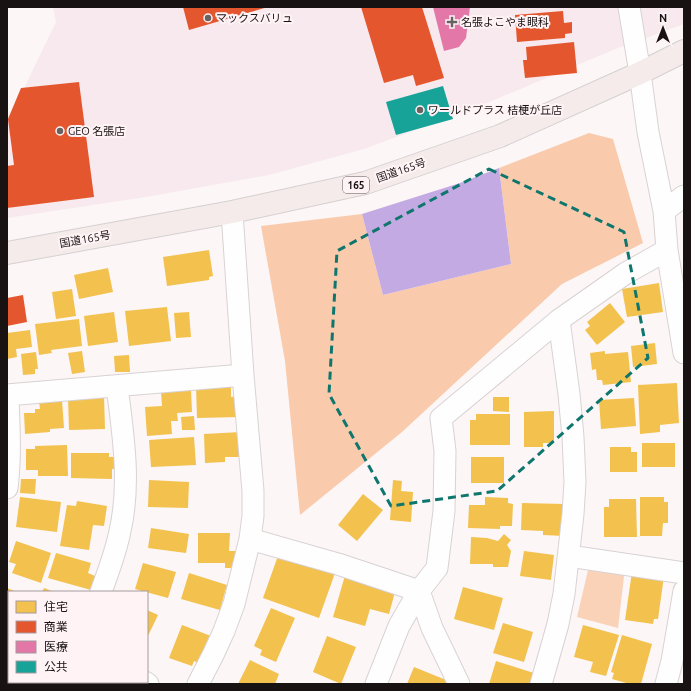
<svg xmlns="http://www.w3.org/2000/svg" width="691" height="691" font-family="Ubuntu,'Noto Sans JP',sans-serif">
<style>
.built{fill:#f7e9ed}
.green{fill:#fad2b8}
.forest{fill:#f9cbac}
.water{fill:#c4aae2}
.homes{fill:#f2c14e}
.shops{fill:#e4572e}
.health{fill:#e377a8}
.public{fill:#17a398}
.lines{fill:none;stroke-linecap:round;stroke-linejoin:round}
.minor-casing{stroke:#d8d2d3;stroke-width:23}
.highway-casing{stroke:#d5d1d1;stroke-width:24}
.minor{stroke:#fffefe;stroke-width:21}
.highway{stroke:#f4ebea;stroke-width:22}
.marked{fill:none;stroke:#0f766e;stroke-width:3;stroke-dasharray:8 5;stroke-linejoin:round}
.poi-dot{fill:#686263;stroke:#fff3f6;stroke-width:1.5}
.labels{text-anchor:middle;stroke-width:4;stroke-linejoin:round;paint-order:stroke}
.shield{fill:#fff3f6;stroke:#5d5657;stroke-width:1}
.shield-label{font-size:10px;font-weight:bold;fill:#181213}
.poi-label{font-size:11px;fill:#181213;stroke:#fff3f6;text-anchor:start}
.street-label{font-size:11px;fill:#181213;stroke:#fff3f6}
</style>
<rect width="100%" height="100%" fill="#fcf6f7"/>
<path class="built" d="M53,7H684V24L613,50L480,106L364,149L269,175L146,197L7,218V115H11L56,22Z"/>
<path class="green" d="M589,566L625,568L618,628L577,617Z"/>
<path class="forest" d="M589,133L613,139L643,243L562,284L402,432L300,515L285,361L261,226L362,214L383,295L511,264L499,168Z"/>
<path class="water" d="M499,168L511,264L383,295L362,214L460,183Z"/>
<path class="homes" d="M209,250L213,276L209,277V280L167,286L163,257Z
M108,268L113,292L79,299L74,275Z
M659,283L663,312L627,317L622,289Z
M72,289L76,316L56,319L52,292Z
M610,303L625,322L597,345L585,330L590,326L587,322Z
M167,307L171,341L129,346L125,311Z
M114,312L118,342L88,346L84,316Z
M189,312L191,337L176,338L174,313Z
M79,319L82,346L51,350L52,353L39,355L35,324Z
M30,330L32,347L16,349L17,357L7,359V333Z
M655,343L657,364L633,367L631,346Z
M82,351L85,372L72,374L68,353Z
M605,351V354L628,352L631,382L603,385L602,380H597L596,369L592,370L590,353Z
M36,352L38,369H35V374L23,375L21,354Z
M129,355L130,372H115L114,356Z
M677,383L679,423L660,425V432L640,434L638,385Z
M231,386V397L239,396L240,417L197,418L196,387Z
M191,390L192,412L177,413L178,421H171L172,434L147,436L145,407L162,406L161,392Z
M104,396L105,429L69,430L68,397Z
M493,397H509V412L493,411Z
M634,398L636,426L601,429L599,400Z
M62,400L64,428L50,429V432L25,434L24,413H35V409H40L39,401Z
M554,411V443H543V447H524V412Z
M476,414H510V445H470V420H476Z
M194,416L195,430H182L181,417Z
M241,432L242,457H225V462L205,463L204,434Z
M194,437L196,465L151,467L149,440Z
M642,443H675V467H642Z
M67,445L68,476H38V470H26V449H35V446Z
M610,447H631V452H637V472H610Z
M71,453H109V457H117V469H112V479L71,478Z
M471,457H504V483H471Z
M21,479H36L35,494L20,493Z
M149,480L189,482L188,508L148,507Z
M393,480L402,481L401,491L413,492L411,522L390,520Z
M363,494L383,510L357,541L338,525Z
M20,497L61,502L57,532L16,527Z
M485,497L508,498V503L513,504L512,526H500V529L468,528L469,505H485Z
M640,497H664V502H668V523H663L662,536H640Z
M609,499H636L637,537H604V507H609Z
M77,501L107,506L104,526L93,525L89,550L60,546L67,505L76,506Z
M522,503L565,504L564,536L543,535V531L521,530Z
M151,528L189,534L186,553L148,548Z
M198,533H230L229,551H239V568H225V563H198Z
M504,534L511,540L507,545L511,551L508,567H493V564H470L471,537L487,538L498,541Z
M16,541L51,553L41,583L12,573L16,564L9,562Z
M524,551L554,555L551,580L520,576Z
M56,553L91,563L88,573L95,576L91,590L48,578Z
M279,553L335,573L319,618L263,598Z
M143,563L176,572L168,598L135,589Z
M346,572L395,592L389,614L370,609L365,626L333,617Z
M632,572L664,576L658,619H654L653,624L625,620Z
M189,573L227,585L220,610L181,599Z
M463,587L503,598L494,630L454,619Z
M7,588L17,592H9V629H7Z
M44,588L54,592H42Z
M271,608L295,618L276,662L260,655L262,650L254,646Z
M147,610L158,615L147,638Z
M503,623L533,632L524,662L493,653Z
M182,625L211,636L200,664L194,661L192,666L169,658Z
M583,625L619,635L606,676L590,672L593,662L574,657Z
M622,635L652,644L641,684H630L612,679L614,673L611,672Z
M327,636L356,647L341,684L313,672Z
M250,660L279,674L275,684H238Z
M496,661L537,674L533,684H489Z
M7,662L9,663V682H22L21,684H7Z
M414,667L456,684H407Z
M77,682H112L111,684H76Z"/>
<path class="shops" d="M183,7H268L189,30Z
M361,7H422L444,78L416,86L413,75L384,83Z
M563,11L564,23L572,22V33L565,34V38L517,42L515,15Z
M574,42L577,73L525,78L523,60H527L526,47Z
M79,82L94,197L7,208V166L14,165L8,119L21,88Z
M23,295L27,322L7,326V298Z"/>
<path class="health" d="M433,7H470L466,38L459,47L444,51Z"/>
<path class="public" d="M443,86L453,119L396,135L386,102Z"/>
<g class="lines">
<defs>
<path id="minor" d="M629,7L640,73L648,132L664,211L667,250L684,353
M664,211L684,196
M7,395L243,375
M7,488C11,457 9,426 8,395
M250,539L338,564L419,591
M569,556L684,573
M419,591L432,628L459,684
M101,592C108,572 116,552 120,531C131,483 123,434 117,386
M145,682L148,684
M47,684L49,682
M198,684L213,655L224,631L234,604L250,539L253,516V491L243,375L232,212
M376,684L399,626L419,591L437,568L444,511L445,451L441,418L559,320L626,273L667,250
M541,684L558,624L564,594L573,514L575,482L573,437L569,394L559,320
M666,684L672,661L684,591"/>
<path id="highway" d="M7,253L232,212L365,183L500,136L640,73L684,51"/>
</defs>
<use href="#minor" class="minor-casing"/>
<use href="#highway" class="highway-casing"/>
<use href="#minor" class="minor"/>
<use href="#highway" class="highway"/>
</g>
<path class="marked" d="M489,169L624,232L648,358L497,491L391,506L329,394L337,251Z"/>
<g class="poi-dot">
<circle cx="208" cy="18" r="4"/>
<path d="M450 16h4v4h4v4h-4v4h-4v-4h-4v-4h4z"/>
<circle cx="420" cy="110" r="4"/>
<circle cx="60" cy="131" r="4"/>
</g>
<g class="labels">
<rect class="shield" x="343" y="177" width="26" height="16" rx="3"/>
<g class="shield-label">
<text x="356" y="189">165</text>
</g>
<g class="poi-label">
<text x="216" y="22">マックスバリュ</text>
<text x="461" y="26">名張よこやま眼科</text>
<text x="428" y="114">ワールドプラス 桔梗が丘店</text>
<text x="68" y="135">GEO 名張店</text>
</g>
<g class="street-label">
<text transform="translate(401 170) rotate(-19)" y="4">国道165号</text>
<text transform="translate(85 239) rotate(-10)" y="4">国道165号</text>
</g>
</g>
<rect width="691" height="691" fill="none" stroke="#181213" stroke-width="16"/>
<rect x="8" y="591" width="140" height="92" fill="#fff3f6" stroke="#a3999b"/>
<rect x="16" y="601" width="20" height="12" fill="#f2c14e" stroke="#a3999b"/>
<text x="44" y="611" font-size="12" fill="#181213">住宅</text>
<rect x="16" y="621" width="20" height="12" fill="#e4572e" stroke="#a3999b"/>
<text x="44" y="631" font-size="12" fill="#181213">商業</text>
<rect x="16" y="641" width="20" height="12" fill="#e377a8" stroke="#a3999b"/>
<text x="44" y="651" font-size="12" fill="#181213">医療</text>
<rect x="16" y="661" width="20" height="12" fill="#17a398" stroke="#a3999b"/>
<text x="44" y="671" font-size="12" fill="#181213">公共</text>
<g transform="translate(663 28)" stroke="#fff3f6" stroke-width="3" paint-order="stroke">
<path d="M0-3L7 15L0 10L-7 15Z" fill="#181213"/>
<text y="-6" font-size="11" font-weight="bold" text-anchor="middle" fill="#181213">N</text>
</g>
</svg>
